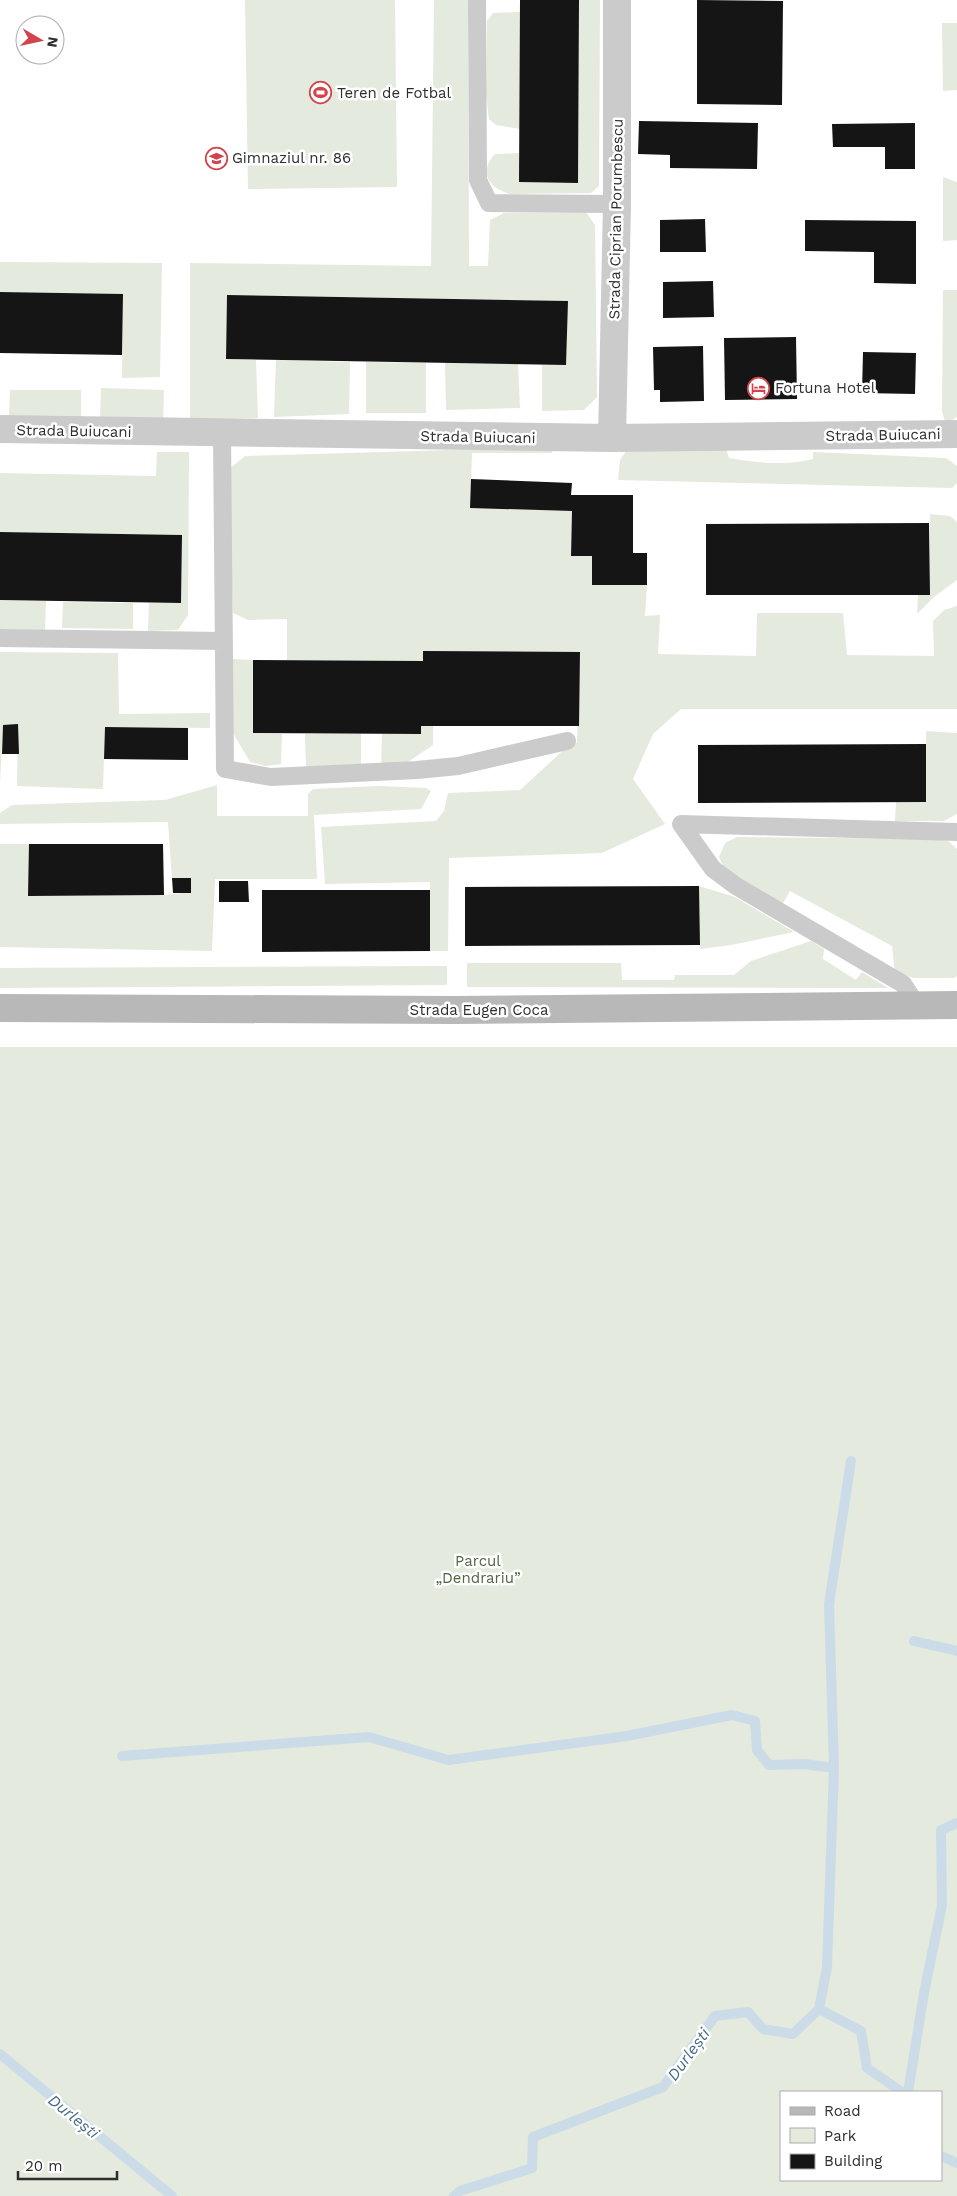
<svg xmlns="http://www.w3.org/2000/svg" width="957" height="2196" font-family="'Work Sans',sans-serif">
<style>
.green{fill:#e4eadd;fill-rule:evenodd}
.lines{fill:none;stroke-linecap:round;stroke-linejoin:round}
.stream{stroke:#cbdce8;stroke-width:10}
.building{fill:#151515}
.lane{stroke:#cbcbcb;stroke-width:18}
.street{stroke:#cbcbcb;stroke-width:28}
.secondary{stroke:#b8b8b8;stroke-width:28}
.labels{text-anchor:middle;stroke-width:5;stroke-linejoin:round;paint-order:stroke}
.poi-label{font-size:15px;fill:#2e2e2e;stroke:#fff;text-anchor:start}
.street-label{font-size:15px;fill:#2e2e2e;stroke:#fff}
.park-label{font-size:15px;fill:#516540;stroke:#fff}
.water-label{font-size:16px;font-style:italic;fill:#456c87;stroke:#fff}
</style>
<rect width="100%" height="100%" fill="#fff"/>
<path class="green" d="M245,0H395L397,187L248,189Z
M434,0H468L469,266H488L490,220L504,213L586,212L595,225L597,397L584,410L542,411V365H566L567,301L227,295L226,359L256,360L258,418L190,419V263L431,266Z
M579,0H600L599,186L591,193L510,194C489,188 478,173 495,154L519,153V182L578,183Z
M520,12V129L496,125L489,119L486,95L487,21L493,13Z
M942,23H957V90L943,91Z
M943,177L957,182V240L943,241Z
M0,262L162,263L160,377L122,378L123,294L0,292Z
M943,290H957V417L946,424L942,412Z
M276,360L350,362L349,414L274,417Z
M366,362L426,363V413H366Z
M445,363L518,364L520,408L446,410Z
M101,388L164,390L163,422L100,421Z
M10,390H81V417H9Z
M630,445L726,448L729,458C758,463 784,466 813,459V452L946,458L957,466V483L952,488L618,480L620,460Z
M552,447V453H472L470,507L572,511L571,556H592L647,585L645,616L660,615L658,654L756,656L757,613H843L847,655L934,656L933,621L944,610L957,606V709H681L653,734L633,779L665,824L602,853L449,858L448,951H430V882L325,884L321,827L436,821L444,811L448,793L520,790L570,744L577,743L580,652L423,661L287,660V619L248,620L233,613L228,470L245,456Z
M157,452H189L188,615L178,630L148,631L149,603H181L182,535L0,532V473L156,476Z
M930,514L950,516L957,522V580L935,596L917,614L918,595L930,594Z
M0,600L46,601L45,630L0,629Z
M63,602L133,603V629L62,628Z
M0,652L118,653L119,714L210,713V728L105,727L103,789L17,786L18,725H3L0,783Z
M233,659L253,660V733L282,734L281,764L265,766L250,762L233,733Z
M421,726H433V745L402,766L381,767L382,734H421Z
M926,731L957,733V814L944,821H895L896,802L926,801Z
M305,734H361V767H306Z
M217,785V816H308V794L313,789L379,786L426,788L431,791L421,809L314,815L317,879H215L212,951L0,947V844H29V896L164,895L191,892V878H172L168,822L0,824V813L12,805L165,800Z
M737,837L933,839L948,841L957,849V976L954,978H914L895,973L892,946L790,891L781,907L726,872L719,857L725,843Z
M699,886L735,897L794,932L731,945L700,949Z
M811,941L824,949L823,959L856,980L862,972L888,988L467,987V963H621L622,980H674L675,975H734L751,961Z
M447,966V985L0,988V968Z
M0,1047H957V2196H0ZM941,2092V2180H781V2092Z"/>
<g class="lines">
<path class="stream" d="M914,1641L957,1651
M122,1756L369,1737L448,1760L627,1736L732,1715L755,1721L757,1750L769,1765L804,1764L834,1768
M819,2009L827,1967L834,1768L829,1604L851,1461
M0,2054L172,2196
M908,2092L924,1993L942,1905L941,1830L957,1823
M941,2156L957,2163
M454,2196L460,2191L532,2168L533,2137L663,2087L715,2016L748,2012L763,2029L793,2034L819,2009L861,2031L867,2068L902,2092"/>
</g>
<path class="building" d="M520,0H579L578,183L519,182Z
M697,0L783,1L782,105L697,104Z
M639,121L758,123L757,169L670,168V155L638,154Z
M915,123V169H885V147H833L832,124Z
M705,219L706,252H660V220Z
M805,220L916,221V284L874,283V252L805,251Z
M713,281L714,317L663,318V282Z
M0,292L123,294L122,355L0,353Z
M227,295L568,301L566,365L226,359Z
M796,337L797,399L725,400L724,338Z
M703,346L704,401L660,402V390H654L653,347Z
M863,352L916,353L915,394L862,393Z
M471,479L572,483L571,495H633V553H647V585H592V556H571L572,511L470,508Z
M929,523L930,595H706V524Z
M0,532L182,535L181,603L0,600Z
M423,651L580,652L579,726H421V734L253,733V660L423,661Z
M18,724L19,754H2L3,725Z
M105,727L188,728V760L104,759Z
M926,744V802L698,803V745Z
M29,844H163L164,895L28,896Z
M172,878H191V893H173Z
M219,881H248L249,902H219Z
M699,886L700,945L465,946V887Z
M262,890H430V951L262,952Z"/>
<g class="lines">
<path class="lane" d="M477,0L478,180L489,203L617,204
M222,433L225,769L271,777L417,770L458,766L567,741
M0,638L224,641
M918,1007L903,984L736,886L713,869L681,824L957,832"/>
<path class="street" d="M0,429L612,438L957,434
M612,438L617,204V0"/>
<path class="secondary" d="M0,1008L455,1010L957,1005"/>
</g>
<defs>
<symbol id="stadium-ring" viewBox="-11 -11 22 22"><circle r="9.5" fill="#fff" stroke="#d2434b" stroke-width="1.5"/><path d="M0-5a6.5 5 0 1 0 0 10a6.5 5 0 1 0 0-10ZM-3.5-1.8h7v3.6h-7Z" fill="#d2434b"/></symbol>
<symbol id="school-ring" viewBox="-11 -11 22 22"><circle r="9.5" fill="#fff" stroke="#d2434b" stroke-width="1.5"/><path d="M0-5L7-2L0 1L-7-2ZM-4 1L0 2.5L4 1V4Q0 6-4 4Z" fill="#d2434b"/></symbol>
<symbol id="hotel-ring" viewBox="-11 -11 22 22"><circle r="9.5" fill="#fff" stroke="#d2434b" stroke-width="1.5"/><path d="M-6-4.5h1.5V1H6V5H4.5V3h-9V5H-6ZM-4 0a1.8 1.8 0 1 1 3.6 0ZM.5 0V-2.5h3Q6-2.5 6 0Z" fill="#d2434b"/></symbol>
</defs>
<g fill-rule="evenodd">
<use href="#stadium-ring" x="308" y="80" width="25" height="25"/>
<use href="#school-ring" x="204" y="146" width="25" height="25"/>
<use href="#hotel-ring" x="746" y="376" width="25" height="25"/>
</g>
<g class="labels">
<g class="poi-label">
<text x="337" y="98">Teren de Fotbal</text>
<text x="232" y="163">Gimnaziul nr. 86</text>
<text x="775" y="393">Fortuna Hotel</text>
</g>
<g class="street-label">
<text transform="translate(616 219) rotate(-89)" y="5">Strada Ciprian Porumbescu</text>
<text transform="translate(74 431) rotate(1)" y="5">Strada Buiucani</text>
<text transform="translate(883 435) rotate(-1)" y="5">Strada Buiucani</text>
<text transform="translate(478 437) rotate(1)" y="5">Strada Buiucani</text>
<text x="479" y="1015">Strada Eugen Coca</text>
</g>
<g class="park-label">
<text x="478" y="1566">Parcul<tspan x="478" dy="17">„Dendrariu”</tspan></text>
</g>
<g class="water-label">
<text transform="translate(688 2054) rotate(-54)" y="6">Durlești</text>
<text transform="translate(74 2116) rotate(39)" y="6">Durlești</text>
</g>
</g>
<rect x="780" y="2091" width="162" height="90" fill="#ffffff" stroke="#ababab"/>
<rect x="790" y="2107" width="25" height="8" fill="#b8b8b8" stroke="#ababab"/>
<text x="824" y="2116" font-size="15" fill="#2e2e2e">Road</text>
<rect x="790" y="2128" width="25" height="15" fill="#e4eadd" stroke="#ababab"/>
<text x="824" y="2141" font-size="15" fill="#2e2e2e">Park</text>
<rect x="790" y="2154" width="25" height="15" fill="#151515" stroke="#ababab"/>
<text x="824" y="2166" font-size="15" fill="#2e2e2e">Building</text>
<g transform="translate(40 40) rotate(99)"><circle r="24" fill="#ffffff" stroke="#ababab"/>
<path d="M0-4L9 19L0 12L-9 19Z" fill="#d2434b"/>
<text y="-8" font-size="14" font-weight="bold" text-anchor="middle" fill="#2e2e2e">N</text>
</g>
<path d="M18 2171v8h99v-8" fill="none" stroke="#2e2e2e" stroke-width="2.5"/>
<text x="25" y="2171" font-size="15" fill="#2e2e2e" stroke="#ffffff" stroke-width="4" paint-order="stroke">20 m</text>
</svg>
